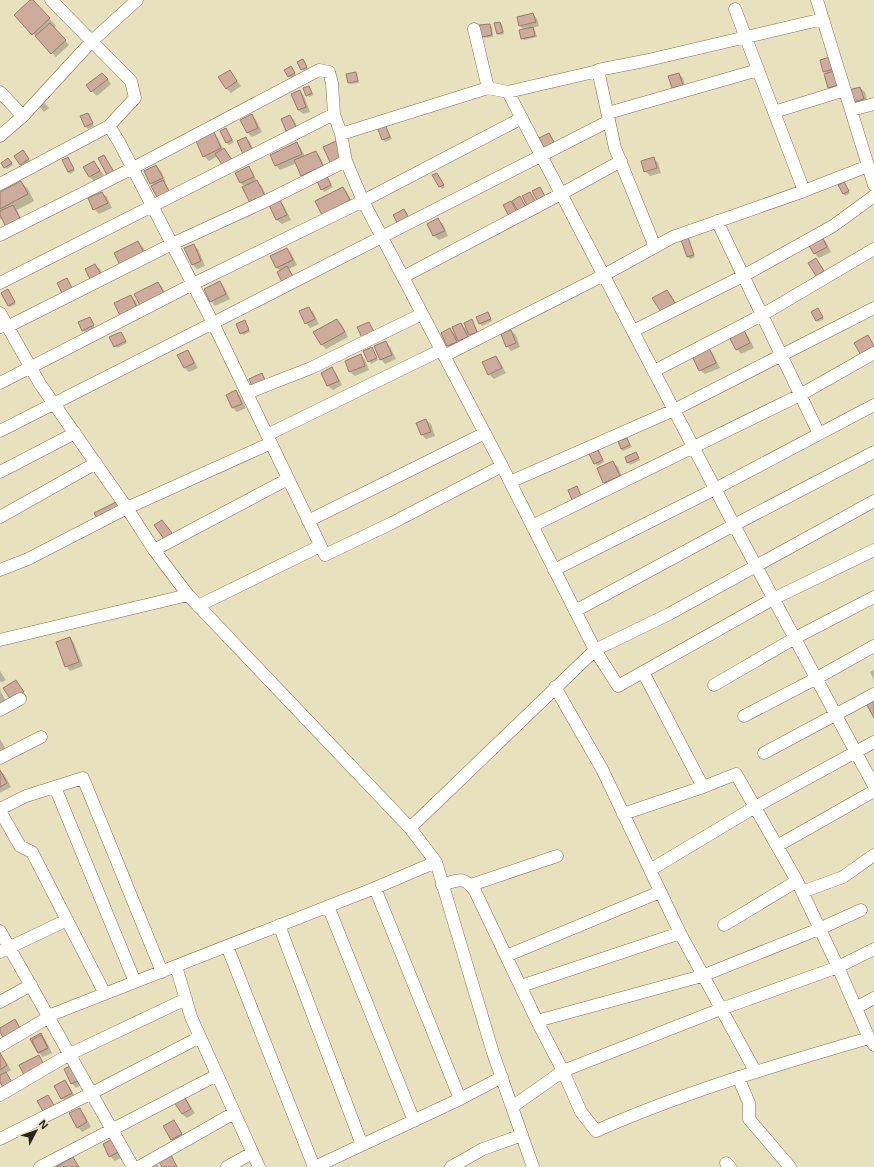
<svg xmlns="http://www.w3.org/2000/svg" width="874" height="1167" font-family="Helvetica,sans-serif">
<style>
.shadow{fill:#0003}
.building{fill:#ceac9b;stroke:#9a7a6a}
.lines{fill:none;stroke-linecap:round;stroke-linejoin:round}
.minor-casing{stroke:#7a7454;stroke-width:13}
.minor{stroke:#fff;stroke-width:12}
</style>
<rect width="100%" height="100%" fill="#e8e1be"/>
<path class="shadow" d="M32,0L56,26L54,28L69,45L56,57L15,15Z
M533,14L537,19L539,26L533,28L535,30L537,37L524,40L522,38L524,30L520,26Z
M500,23L502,25L504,34L499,35L497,33Z
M490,25L492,27L493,37L484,38L482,36Z
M833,57L845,88L833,92L828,87L827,74L824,72L821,60Z
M303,60L308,69L304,71L302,69Z
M292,69L296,75L291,78L289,76Z
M230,71L241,86L231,93L226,88Z
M355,73L357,75L359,83L350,84L349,82Z
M679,74L683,78L686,90L677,92L673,88Z
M107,78L111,84L97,96L92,91Z
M309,87L314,95L309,97L304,89Z
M860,88L865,92L868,103L858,106L854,102Z
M300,91L304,96L310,112L303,114L298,110Z
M44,102L49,108L44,112L39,106Z
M88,114L94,126L88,129L86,127Z
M252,115L256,120L262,132L252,137L247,132Z
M290,116L294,120L300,133L293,137Z
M385,125L392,139L385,142L378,127Z
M226,129L234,142L229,145L227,143Z
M213,134L218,138L223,149L218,156L209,161L204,156Z
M246,138L250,142L256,155L249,158Z
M297,143L301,148L305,157L316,152L320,157L327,171L306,180L302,175L297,163L280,170L276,165Z
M23,151L31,162L22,167L15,156Z
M68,158L75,171L70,174L68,172Z
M654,158L658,163L661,173L650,176L645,171Z
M10,161L13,165L7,169L5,167Z
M94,162L104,175L94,181L90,177Z
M156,166L161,171L166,182L165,183L174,198L151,183Z
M249,168L253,172L257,182L261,185L269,201L245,187L241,183L237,173Z
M437,174L445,187L442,189L434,176Z
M326,177L333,187L324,192L318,181Z
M21,182L28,189L34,201L17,210L24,225L3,218L0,219V193Z
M844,183L850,193L845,196L839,186Z
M343,188L347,192L354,205L328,219Z
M102,193L107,197L112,208L99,214L94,209Z
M280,201L284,206L291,220L282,224L277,220L270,206Z
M438,220L443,224L448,236L439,240L434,236L428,225Z
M822,238L826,242L831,252L819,258L815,254Z
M688,239L689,241L695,257L690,259L688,257Z
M138,243L143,247L149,259L122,266Z
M193,245L198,249L205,266L197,269L193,265L185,248Z
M286,249L291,253L297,265L289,269L298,284L277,268L271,256Z
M95,265L100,269L105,281L96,285Z
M220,282L224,287L230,299L215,306L211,301Z
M158,283L162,287L169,300L147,311Z
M8,291L16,304L10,307L8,305Z
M667,291L671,295L679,308L666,316Z
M131,296L136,301L142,314L126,322Z
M308,308L313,312L319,324L310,328L306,323Z
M818,310L824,319L818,322L817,320Z
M489,315L492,321L482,326L477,318Z
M90,318L95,328L85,332L83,330Z
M337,320L342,325L348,337L326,349L321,344Z
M244,321L250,332L243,335L241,333Z
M472,321L479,334L472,336L467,331L472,341L464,345L457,339L461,347L453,350L448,346L442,333L450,329L456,335L461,324L469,332Z
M511,331L516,335L520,347L511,351L507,346Z
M743,331L748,336L754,348L741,354L737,349Z
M121,333L127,343L117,348L115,346Z
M386,342L390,347L396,359L385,364L381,359Z
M372,348L378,360L371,364L365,351Z
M709,349L713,354L720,368L705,374L700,370Z
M187,351L192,356L198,368L189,372L185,368L178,356Z
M361,355L365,360L369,370L355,376L350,372Z
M496,357L500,362L506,373L494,379L489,374Z
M332,369L336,373L342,385L333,390L328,386L322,373Z
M236,391L240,396L246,408L237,412L233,408L227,395Z
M426,420L431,424L435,436L426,439L422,435Z
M627,439L632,447L623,451L621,449Z
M598,451L604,462L597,466L590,454Z
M636,453L640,460L630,465L626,457Z
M613,462L618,467L624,481L609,487L604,482Z
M70,638L74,643L83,666L70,671L66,666Z
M874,670V681L870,672Z
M0,671L6,680L2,682L0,681Z
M16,681L27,697L16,704Z
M0,690L9,707L0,712Z
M0,739L8,753L0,758Z
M0,771L4,774L11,787L0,793Z
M41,1035L45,1039L52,1053L43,1057L39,1053L32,1039Z
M0,1054L4,1059L11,1070L6,1073L0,1080Z
M65,1070L83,1084L76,1088L72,1083Z
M65,1081L69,1086L76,1098L67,1102L62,1098Z
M183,1098L188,1102L195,1113L187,1118L182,1114Z
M79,1109L84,1114L91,1127L82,1132L78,1127Z
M174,1121L178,1126L185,1139L176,1144L171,1139Z
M118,1144L124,1156L115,1161L110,1156Z
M157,1164L159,1167H152Z"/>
<path class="building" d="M30,0H33L50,18L32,35L14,15Z
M533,13L536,22L519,26L517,17Z
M500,22L503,32L497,34L494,23Z
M50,23L66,40L51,54L35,36Z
M490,24L492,35L481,37L479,25Z
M533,27L535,36L521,39L519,30Z
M833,56L837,68L823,72L820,60Z
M303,59L307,67L301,70L297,62Z
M291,66L295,73L288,77L284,70Z
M230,70L237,81L226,89L218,77Z
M838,70L841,84L828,88L824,74Z
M356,72L358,81L348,83L346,74Z
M102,73L108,79L91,92L86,85Z
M679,73L683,85L672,88L668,76Z
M309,86L312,93L306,96L303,88Z
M860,87L864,99L853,102L849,90Z
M300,90L306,107L298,110L291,94Z
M88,113L93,123L85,127L80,116Z
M252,114L258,128L247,133L240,120Z
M290,115L297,129L287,133L281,119Z
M385,124L390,137L382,140L377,127Z
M226,128L232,140L226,143L220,131Z
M214,132L221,148L203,157L196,141Z
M549,133L554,142L544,148L539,138Z
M246,137L252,150L243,154L237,141Z
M336,141L344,157L331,164L323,147Z
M297,142L302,154L275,166L270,155Z
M224,148L232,160L223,166L215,154Z
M23,150L29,159L20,165L14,156Z
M316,151L323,166L301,176L294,160Z
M104,155L114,172L107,175L98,158Z
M68,157L74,169L68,172L62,160Z
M654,157L657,168L644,172L641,161Z
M8,158L12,163L4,168L1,163Z
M94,161L100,171L89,177L83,167Z
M156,165L163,178L150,184L144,171Z
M249,166L254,177L240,183L235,173Z
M437,173L444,185L439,187L432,175Z
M327,176L331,185L321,190L317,181Z
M163,180L170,193L158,199L151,186Z
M257,180L265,196L250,203L242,187Z
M21,181L28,194L0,209V192Z
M844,182L849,191L843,194L838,185Z
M343,187L350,200L322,215L315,201Z
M540,187L547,200L539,204L532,191Z
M102,192L108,203L93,210L88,198Z
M530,192L537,204L529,209L522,196Z
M520,196L527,209L519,213L512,201Z
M280,200L287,215L276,220L269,205Z
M511,201L518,214L510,218L503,205Z
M13,205L21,220L6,227L0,215V211Z
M404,209L409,218L398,224L393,215Z
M438,218L445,231L433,236L427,224Z
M822,236L827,247L814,254L808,244Z
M688,237L694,255L687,257L681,240Z
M138,241L145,255L121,267L114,253Z
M194,244L201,261L192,265L184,248Z
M287,248L293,260L276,268L270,256Z
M816,258L824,271L816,276L808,263Z
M95,264L102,276L91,281L85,269Z
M287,266L295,280L284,286L277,272Z
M67,278L73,290L63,295L57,283Z
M220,281L226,294L210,302L204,289Z
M158,282L165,295L141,307L134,294Z
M8,289L15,302L8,306L1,293Z
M667,290L675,303L661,312L652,298Z
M131,295L138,310L121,318L114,303Z
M309,307L315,319L305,324L299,311Z
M818,308L823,317L816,321L811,312Z
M488,312L491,319L479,324L476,317Z
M90,317L94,325L82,331L78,322Z
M337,319L345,332L321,345L313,332Z
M472,319L477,332L469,335L464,323Z
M245,320L249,330L240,334L236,324Z
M369,322L375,334L363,340L357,327Z
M461,323L468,337L458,341L452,327Z
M450,328L457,342L447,346L441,333Z
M511,330L516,343L506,347L501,334Z
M744,330L750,343L736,350L729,337Z
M121,332L126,341L114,347L109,337Z
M868,335L874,346V350L862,357L854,343Z
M386,341L392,355L380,360L374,346Z
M372,347L377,358L368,362L363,351Z
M709,348L716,363L699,371L692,356Z
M188,350L194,363L184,368L177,355Z
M361,354L365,366L349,372L345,361Z
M496,356L502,368L488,375L482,362Z
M332,367L339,381L327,386L321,373Z
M262,373L265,380L252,386L249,379Z
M236,390L242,404L232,408L226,395Z
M426,419L431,432L421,435L416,423Z
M627,438L630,445L621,449L618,441Z
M598,450L603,460L594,464L589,454Z
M636,452L639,458L627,463L625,457Z
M613,461L620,476L603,483L597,468Z
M577,486L581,496L572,500L568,490Z
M118,501L123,510L99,522L94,513Z
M162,520L172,533L164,539L154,525Z
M70,637L79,662L65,667L56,642Z
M16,680L24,692L11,700L3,688Z
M874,699V718L866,703Z
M0,770L7,783L0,787Z
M15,1019L21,1030L4,1039L0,1032V1028Z
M41,1033L48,1048L38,1053L30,1039Z
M41,1035L48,1048L38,1053L32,1040Z
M0,1053L7,1065L0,1070Z
M39,1055L45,1067L25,1077L19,1065Z
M72,1065L79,1080L71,1084L64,1069Z
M6,1072L13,1084L4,1089L0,1082V1075Z
M65,1080L72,1093L61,1099L54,1086Z
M48,1095L55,1107L44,1113L37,1101Z
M184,1096L191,1109L182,1114L174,1102Z
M80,1108L87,1122L77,1128L69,1113Z
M174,1120L182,1134L171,1140L163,1126Z
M114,1138L120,1151L109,1157L103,1144Z
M171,1155L177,1167H162L159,1162Z
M73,1157L79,1167H56Z"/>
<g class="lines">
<defs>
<path id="minor" d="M51,0L131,81L135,98L109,126
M817,0L874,185
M474,29L488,88
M0,92L23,116
M508,92L598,71
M851,110L874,104
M774,112L845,90
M608,113L758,70
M341,134L488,88L508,92L734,525L874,786
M0,136L23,116L91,42L137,0
M0,184L109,126L119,142L213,323L0,431
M804,191L868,166
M717,221L819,434
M0,235L133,168L319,70L329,72L332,83L334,114L341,134L346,161L363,201L502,466L595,650L410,828L188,595L154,550L127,508L40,384L0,313
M655,247L615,148L598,70L644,61L823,19
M403,277L561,194L621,161
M0,283L334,114
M1,327L6,325H11L172,244L268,200L346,161
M633,331L743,276L833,226L874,196
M444,356L604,275L673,237L804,191L735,9
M654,371L762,315L874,249
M0,383L193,284L363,201L522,118
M247,393L311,368L422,314
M267,435L441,350
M502,466L392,523L325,555L213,323L609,121
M0,472L75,433
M510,482L674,410L874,308
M874,501L669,614L595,650L618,686L773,599L874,550
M0,517L96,463
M308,521L485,433
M532,526L800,395L874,353
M154,550L288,479
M0,570L28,559L127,508L271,443
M554,570L715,489L874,405
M198,606L320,546
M575,611L734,525L874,452
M0,640L188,595
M643,672L703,787L736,774L797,881L838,967L869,1038L874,1045
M714,685L795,638L874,597
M555,687L602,769L680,933L755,1071
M0,710L20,699
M744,716L817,678L874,646
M764,753L874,694
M0,758L41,737
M55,787L135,982
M0,809L26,796L83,778L162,972
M0,811L20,846L32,852L105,994
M623,814L703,787
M410,828L436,862L493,1053L533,1167
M777,846L874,791
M650,870L755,807L874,742
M442,885C458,880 464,875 475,891L537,1021L563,1071L581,1112L596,1131C684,1092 776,1065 869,1038
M471,885L557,856
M802,892L843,877L874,855
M328,906L414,1121
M279,925L362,1145
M724,925L797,881
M0,931L133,1167
M227,946L314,1167
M0,952L67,920
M506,956L660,892
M176,966L191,1017L259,1167
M521,986L680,933
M0,1002L31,985
M856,1008L874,998
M537,1021L702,976L819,929L861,910
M0,1046L44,1020L48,1016L375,888L436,862
M738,1077L749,1103V1119L790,1167
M0,1095L70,1054L186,999
M460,1099L502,1077
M512,1107L563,1071L721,1009L838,967L874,949
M0,1139L92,1093L200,1037
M726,1163L730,1167
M40,1167L217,1075
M139,1167L234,1113
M227,1167L252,1153
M315,1167L460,1099L375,888
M451,1167L483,1149L522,1135"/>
</defs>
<use href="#minor" class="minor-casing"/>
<use href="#minor" class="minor"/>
</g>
<g transform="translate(36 1131) rotate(49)" stroke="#e8e1be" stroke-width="3" paint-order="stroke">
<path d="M0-3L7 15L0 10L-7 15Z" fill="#282619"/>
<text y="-6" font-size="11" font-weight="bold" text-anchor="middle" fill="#282619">N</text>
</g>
</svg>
